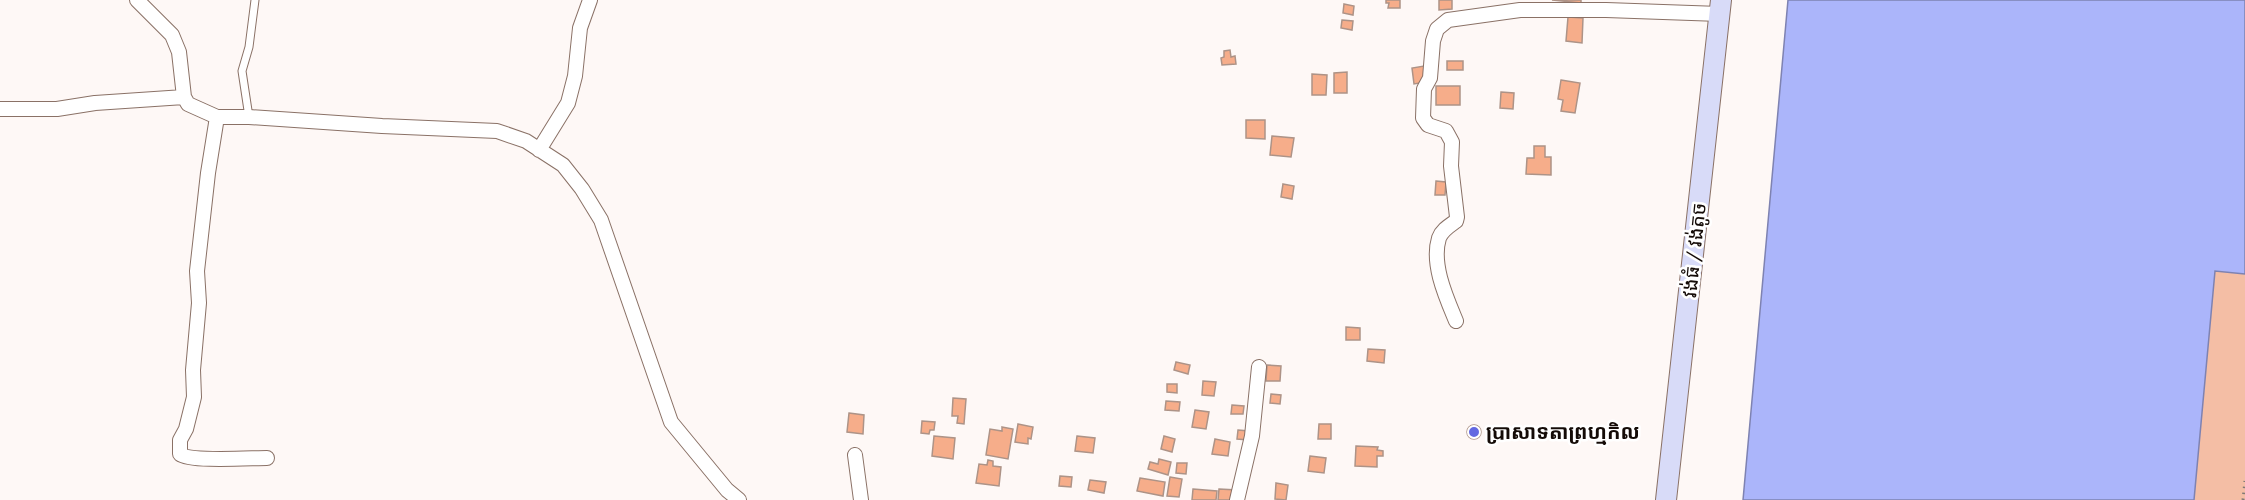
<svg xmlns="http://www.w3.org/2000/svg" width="2245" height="500" font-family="Overpass,'Noto Sans Khmer',sans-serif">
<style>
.green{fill:#f4bea5}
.water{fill:#abb5fa;stroke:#7e82b1;stroke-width:1.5}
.building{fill:#f6ad8a;stroke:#ad9387;stroke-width:1.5}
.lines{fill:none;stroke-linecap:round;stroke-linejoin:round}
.service-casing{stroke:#8a7166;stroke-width:9}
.minor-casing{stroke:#8a7166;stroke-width:16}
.secondary-casing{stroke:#8a7166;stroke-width:22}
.path{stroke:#817976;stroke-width:3;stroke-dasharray:1.5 4.5;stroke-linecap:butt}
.service{stroke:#fff;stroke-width:7}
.minor{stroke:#fff;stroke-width:14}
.secondary{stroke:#d8dbf8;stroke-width:20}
.poi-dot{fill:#6368e1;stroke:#fff;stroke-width:2}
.labels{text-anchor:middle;stroke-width:5;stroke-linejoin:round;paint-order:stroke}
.street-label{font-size:20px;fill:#140b07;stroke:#fff}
.poi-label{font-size:20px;font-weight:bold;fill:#140b07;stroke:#fff;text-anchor:start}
</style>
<rect width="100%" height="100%" fill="#fef8f6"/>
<path class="green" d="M2215,271L2245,274V500H2194Z"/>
<path class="water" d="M1788,0H2245V274L2215,271L2194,500H1743Z"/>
<path class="building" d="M1386,0H1400V8H1388L1389,3H1386Z
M1439,0H1452V9L1439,10Z
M1552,0H1581V3Z
M1344,4L1354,6L1353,15L1343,13Z
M1568,17L1583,18L1582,43L1566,41Z
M1342,20L1353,21L1352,30L1341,28Z
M1230,50L1231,57L1235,56L1236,64L1222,65L1221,58L1224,57V51Z
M1447,61H1463V70H1447Z
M1424,66L1426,82L1414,84L1412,68Z
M1347,72V93H1334V73Z
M1312,74L1327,75L1326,95H1312Z
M1561,80L1580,83L1575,113L1561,111L1563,100L1558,99Z
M1436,86H1460V105H1436Z
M1501,92L1514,93L1513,109L1500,108Z
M1246,120H1265V139L1246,138Z
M1272,136L1294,138L1291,157L1270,155Z
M1534,146H1545V157H1551V175L1526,174L1527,158H1534Z
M1436,181L1446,182L1445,195H1435Z
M1283,184L1294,186L1292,199L1281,197Z
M1346,327L1360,328V340H1346Z
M1368,349L1385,350L1384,363L1367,361Z
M1176,362L1190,365L1188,374L1174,370Z
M1267,365L1281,366L1280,381H1266Z
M1203,381L1216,382L1214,396L1202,395Z
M1167,384H1177V393L1167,392Z
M1271,394L1281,395L1280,404L1270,403Z
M953,398L966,399L964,424L957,423L958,416H952Z
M1166,401L1180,402L1179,411L1165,410Z
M1232,405L1244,406L1243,414H1231Z
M1195,410L1209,412L1206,429L1192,427Z
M849,413L864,415L863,434L847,432Z
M922,421L935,422L934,430H930L929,434L921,433Z
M1018,424L1033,427L1031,439L1028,438V444L1015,442Z
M1319,424H1331V439H1318Z
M1467 432a7 7 0 1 1 14 0a7 7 0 1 1-14 0Z
M1002,427L1013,429L1008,459L986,455L990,429L1002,431Z
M1238,430L1249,431L1248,440L1237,439Z
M934,436L955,438L953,459L932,456Z
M1077,436L1095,438L1093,453L1075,451Z
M1164,436L1175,439L1172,452L1161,449Z
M1215,439L1230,442L1228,456L1212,454Z
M1356,446L1378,447L1377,450L1383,451V456H1377V467L1355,466Z
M1310,456L1326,458L1324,473L1308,471Z
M1159,459L1171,462L1168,475L1148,469L1150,462L1158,464Z
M988,460L993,461V466L1001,467L999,486L976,483L979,464L987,465Z
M1177,463H1187L1186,474L1176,473Z
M1060,476L1072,477L1071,487L1059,486Z
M1170,477L1182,479L1179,497L1167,496Z
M1140,478L1165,482L1163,496L1137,491Z
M1090,480L1106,482L1104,493L1088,490Z
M1276,483L1288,485L1286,500L1275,499Z
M1193,489L1217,491L1216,500H1192Z
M1219,489L1237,490L1236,500H1218Z"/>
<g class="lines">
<defs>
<path id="service" d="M249,117L242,71L249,47L255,0"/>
<path id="minor" d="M137,0L172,35L179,52L184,97L188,104L217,117H249L382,126L497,131L526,141L563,165L582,189L601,220L671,422L727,490L739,500
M0,109H57L95,103L184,97
M217,117L208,173L197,271L199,303L193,370L194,397L186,429L180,440V454C190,462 250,458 267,458
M539,150L568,103L575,76L580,28L590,0
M1456,321C1446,297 1431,264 1439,238C1442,230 1449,226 1456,221L1457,217L1451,166L1452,142L1446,131L1428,125L1423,118L1424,89L1430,78L1433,41L1437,29L1448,20L1520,10H1606L1720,14
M855,455L861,500
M1237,500L1252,436L1259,367"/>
<path id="secondary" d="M1666,500L1721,0"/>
</defs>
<use href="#service" class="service-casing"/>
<use href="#minor" class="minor-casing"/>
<use href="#secondary" class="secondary-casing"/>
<path class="path" d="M2243,500L2245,481"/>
<use href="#service" class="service"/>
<use href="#minor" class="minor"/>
<use href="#secondary" class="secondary"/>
</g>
<circle class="poi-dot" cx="1474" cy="432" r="6"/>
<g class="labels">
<g class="street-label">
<text transform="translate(1694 250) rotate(-84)" y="7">វង់ធំ / វង់តូច</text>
</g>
<g class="poi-label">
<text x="1486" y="439">ប្រាសាទតាព្រហ្មកិល</text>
</g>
</g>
</svg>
